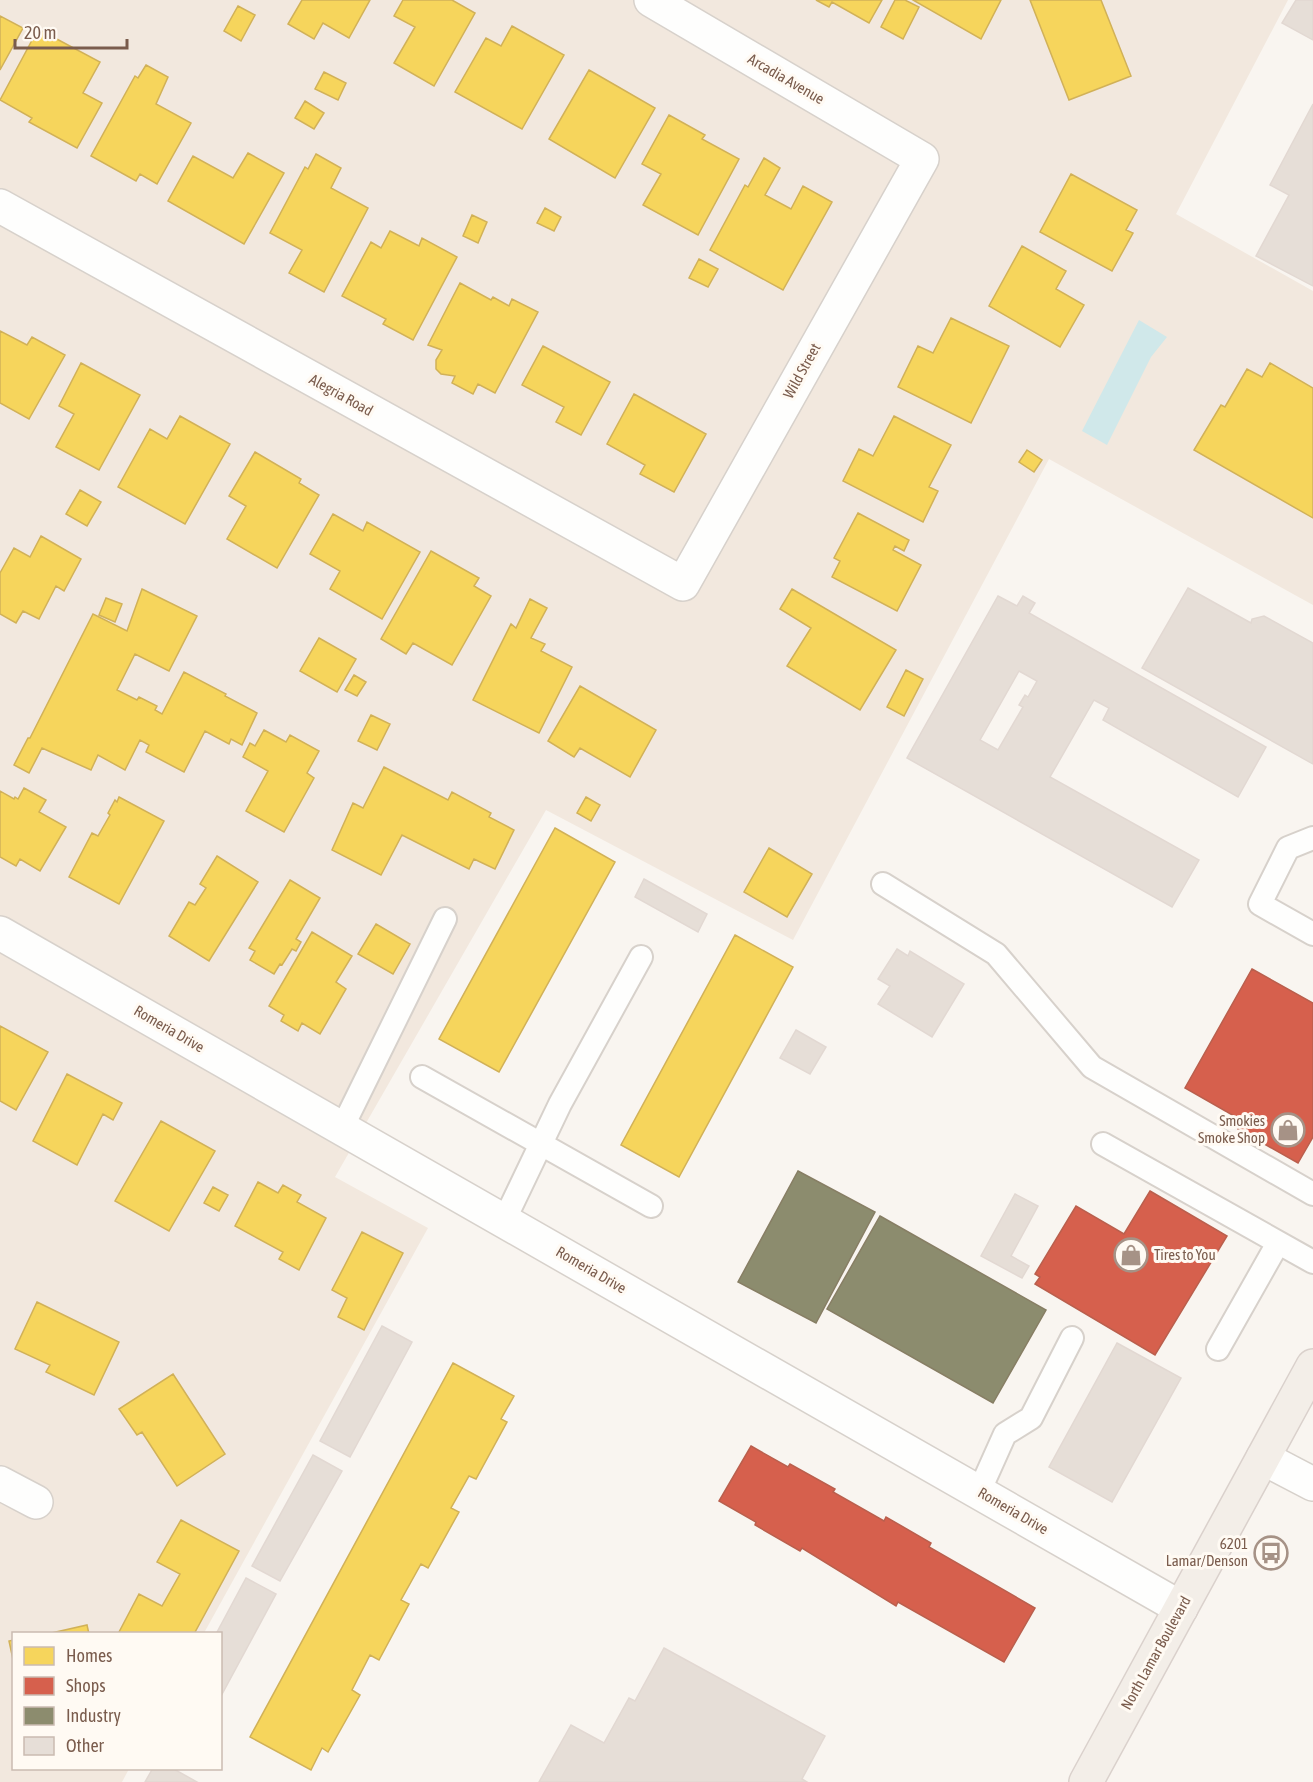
<svg xmlns="http://www.w3.org/2000/svg" width="1313" height="1782" font-family="'Asap Condensed',sans-serif">
<style>
.residential{fill:#f2e8de}
.water{fill:#d0e8ea}
.homes{fill:#f6d55c;stroke:#d1b158;stroke-width:1.5}
.shops{fill:#d6604d;stroke:#ba5f4d;stroke-width:1.5}
.industry{fill:#8c8c6e;stroke:#877e64;stroke-width:1.5}
.building{fill:#e6ded7;stroke:#e2d8d2;stroke-width:1.5;fill-rule:evenodd}
.lines{fill:none;stroke-linecap:round;stroke-linejoin:round}
.service-casing{stroke:#d7d1cb;stroke-width:26}
.minor-casing{stroke:#d7d1cb;stroke-width:36}
.tertiary-casing{stroke:#d7d1cb;stroke-width:36}
.primary-casing{stroke:#dad1cc;stroke-width:36}
.service{stroke:#fefefd;stroke-width:22}
.minor{stroke:#fefefd;stroke-width:33}
.tertiary{stroke:#fefefd;stroke-width:33}
.primary{stroke:#f3eee8;stroke-width:33}
.labels{text-anchor:middle;stroke-width:6;stroke-linejoin:round;paint-order:stroke}
.street-label{font-size:15px;fill:#7a5c4d;stroke:#fffaf3}
.poi-label{font-size:15px;fill:#7a5c4d;stroke:#fffaf3;text-anchor:end}
</style>
<rect width="100%" height="100%" fill="#f9f5f0"/>
<path class="residential" d="M0,0H1288L1176,214L1313,291V605L1049,459L793,940L546,810L335,1177L428,1228L204,1633L14,1634V1768L129,1769L122,1782H0Z"/>
<path class="water" d="M1139,320L1167,337L1151,357L1107,445L1082,431Z"/>
<path class="homes" d="M302,0H370L349,38L323,23L314,39L288,24Z
M403,0H452L475,13L434,86L394,63L415,27L394,16Z
M816,0H882L869,23L832,2L829,7Z
M895,0H905L919,7L903,39L881,27Z
M913,0H1001L981,39Z
M1030,0H1101L1131,76L1069,100Z
M238,6L255,15L241,41L224,31Z
M0,16L23,28L0,70Z
M512,26L564,55L522,129L455,92L486,38L501,46Z
M38,29L100,62L83,93L102,103L77,148L29,122L32,118L0,100Z
M146,65L168,77L156,104L191,123L157,184L140,174L136,181L91,156L135,76L138,78Z
M589,70L655,108L615,178L549,139Z
M324,72L346,83L338,100L315,89Z
M305,101L324,113L314,129L295,118Z
M669,115L705,135L702,139L739,159L698,235L643,205L661,174L642,164Z
M248,153L284,173L244,244L168,201L193,156L233,178Z
M316,154L341,168L331,188L368,208L324,292L289,273L302,250L270,233L305,167L308,169Z
M764,158L780,168L765,195L791,209L803,186L832,202L783,290L710,250L745,185L748,187Z
M1071,174L1137,210L1126,230L1133,233L1112,271L1040,232Z
M545,208L561,217L554,231L537,223Z
M472,215L487,222L478,243L463,236Z
M390,231L419,246L422,238L457,257L413,340L383,324L386,319L342,296L371,242L381,248Z
M1022,246L1066,271L1056,289L1084,305L1060,347L989,306Z
M699,259L718,269L708,287L689,278Z
M460,283L491,300L493,297L509,306L512,299L538,312L495,393L478,384L473,394L452,383L455,376L441,374L436,369V360L442,350L428,345Z
M951,318L1009,346L971,423L898,387L918,346L933,353Z
M0,331L27,345L32,337L65,355L29,419L0,403Z
M543,346L610,382L581,435L556,422L564,407L522,385Z
M81,363L140,395L99,470L56,447L74,414L59,406Z
M1270,363L1313,388V518L1194,450L1221,405L1225,407L1247,369L1262,377Z
M634,394L706,434L674,492L640,474L645,465L607,444Z
M180,416L230,444L185,524L118,487L150,429L167,439Z
M894,416L951,445L929,487L938,491L923,522L843,481L859,449L873,456Z
M1027,450L1042,460L1034,472L1019,462Z
M255,452L301,479L299,483L319,495L277,568L227,539L246,506L229,496Z
M80,490L101,502L87,526L66,514Z
M858,513L909,540L904,551L895,546L893,550L921,565L897,611L832,577L840,561L834,558Z
M333,514L363,531L367,522L420,552L382,619L330,589L340,571L310,554Z
M41,536L81,559L64,591L56,586L39,619L23,611L16,623L0,614V573L14,548L30,557Z
M431,551L479,578L474,586L491,596L452,665L413,643L406,654L381,639Z
M142,589L197,616L169,671L135,654L117,690L137,700L139,697L157,706L155,710L162,714L184,672L226,694L225,696L257,713L242,745L231,739L229,744L205,731L184,772L146,752L149,745L140,740L125,770L98,755L91,770L42,748L29,773L14,765L28,738H30L93,614L127,631Z
M792,589L896,650L860,710L787,666L811,628L780,609Z
M106,598L122,604L115,622L99,615Z
M530,599L547,608L531,638L545,644L541,651L572,667L539,733L473,700L511,624L516,628Z
M319,638L356,659L337,692L300,671Z
M906,670L923,679L904,716L887,707Z
M354,675L366,682L357,696L345,690Z
M580,686L656,730L630,777L580,748L574,757L548,741Z
M371,715L390,724L377,750L358,741Z
M264,730L286,742L290,735L319,751L307,773L314,778L284,832L246,811L268,771L243,757L250,743L255,746Z
M384,767L448,800L452,792L491,813L489,817L514,830L495,869L474,859L469,869L402,835L381,875L332,850L353,803L363,808Z
M24,788L46,800L39,812L66,827L40,871L20,859L16,866L0,857V791L14,799L15,797L18,799Z
M119,797L164,821L119,904L69,877L92,833L98,836L110,815L108,813L115,800L117,802Z
M586,797L600,805L591,821L577,813Z
M555,828L615,862L499,1072L439,1039Z
M769,848L812,874L787,917L744,892Z
M217,856L258,882L209,961L169,936L189,902L195,905L206,888L200,884Z
M290,880L320,898L296,939L301,942L296,951L292,949L282,965L280,964L274,974L250,960L255,951L249,948Z
M376,924L410,944L393,974L358,954Z
M312,932L352,956L336,982L346,989L320,1034L302,1023L298,1031L281,1021L284,1015L269,1006Z
M735,935L793,967L679,1177L621,1145Z
M0,1026L48,1052L16,1110L0,1101Z
M67,1074L122,1103L113,1120L103,1114L77,1165L33,1141Z
M161,1121L215,1151L169,1231L115,1201Z
M258,1182L278,1193L283,1185L301,1195L297,1202L326,1218L299,1270L279,1259L283,1252L235,1226Z
M213,1187L228,1195L219,1211L204,1203Z
M362,1232L403,1253L364,1330L338,1317L347,1298L332,1290Z
M37,1302L119,1342L94,1395L46,1372L50,1365L15,1349Z
M453,1363L514,1396L501,1419L507,1422L476,1479L469,1476L451,1508L459,1512L428,1568L421,1564L401,1600L409,1604L379,1660L370,1655L352,1690L360,1695L328,1752L322,1748L311,1770L250,1737Z
M173,1374L225,1454L177,1486L142,1432L137,1435L119,1409Z
M181,1520L239,1551L194,1634H118L139,1594L162,1606L180,1574L157,1562Z
M87,1625L89,1634H47Z
M14,1640V1664L9,1641Z"/>
<path class="shops" d="M1252,969L1313,1003V1137L1298,1163L1238,1129L1243,1121L1185,1088Z
M1150,1191L1227,1236L1155,1355L1035,1284L1040,1277L1035,1274L1076,1206L1124,1234Z
M751,1446L788,1467L790,1464L835,1489L833,1492L884,1521L886,1517L931,1543L929,1547L1035,1608L1004,1662L898,1602L896,1606L802,1548L800,1551L755,1525L756,1522L719,1501Z"/>
<path class="industry" d="M798,1171L875,1212L816,1323L738,1282Z
M880,1216L1046,1310L993,1403L827,1309Z"/>
<path class="building" d="M1296,0H1313V40L1282,23Z
M1313,104V286L1256,256L1289,195L1270,185Z
M1188,588L1251,623L1252,619L1264,616L1313,643V764L1142,668Z
M998,596L1017,606L1023,596L1035,603L1029,613L1266,747L1238,797L1103,720L1109,708L1094,700L1050,777L1199,860L1172,907L907,758ZM1019,671L1037,681L1028,697L1025,695L1019,705L1023,707L998,750L980,740Z
M644,879L707,914L698,932L635,897Z
M897,949L908,956L910,951L964,984L932,1037L878,1004L890,986L878,979Z
M796,1030L826,1047L810,1074L780,1058Z
M1015,1194L1038,1206L1011,1256L1029,1266L1022,1278L981,1256Z
M382,1326L412,1342L350,1457L320,1441Z
M1117,1343L1181,1378L1112,1502L1049,1467Z
M313,1455L342,1471L280,1581L252,1566Z
M246,1578L276,1594L220,1698V1634H216Z
M664,1648L825,1736L802,1779L807,1782H539L571,1725L604,1743L629,1698L635,1701Z
M153,1768H172L197,1782H145Z"/>
<g class="lines">
<defs>
<path id="service" d="M1313,838L1288,848L1260,904L1313,934
M883,884L996,954L1092,1067L1313,1194
M422,1077L651,1206
M342,1128L445,919
M1103,1144L1313,1262
M504,1221L560,1104L641,957
M1218,1349L1278,1243
M979,1492L1005,1434L1031,1418L1072,1338"/>
<path id="minor" d="M0,206L683,584L922,159L651,0
M0,933L1181,1608
M0,1483L36,1502"/>
<path id="tertiary" d="M1263,1458L1313,1484"/>
<path id="primary" d="M1086,1782L1313,1366"/>
</defs>
<use href="#service" class="service-casing"/>
<use href="#minor" class="minor-casing"/>
<use href="#tertiary" class="tertiary-casing"/>
<use href="#primary" class="primary-casing"/>
<use href="#service" class="service"/>
<use href="#minor" class="minor"/>
<use href="#tertiary" class="tertiary"/>
<use href="#primary" class="primary"/>
</g>
<defs>
<symbol id="shop-ring" viewBox="-11 -11 22 22"><circle r="9.5" fill="#fffaf3" stroke="#a69286" stroke-width="1.5"/><path d="M-5-2.5h2.3a2.7 3.5 0 0 1 5.4 0H5L5.5 6h-11ZM-1.5-2.5h3a1.5 2.3 0 0 0-3 0Z" fill="#a69286"/></symbol>
<symbol id="bus-ring" viewBox="-11 -11 22 22"><circle r="9.5" fill="#fffaf3" stroke="#a69286" stroke-width="1.5"/><path d="M-5-6H5V4H4V6H2V4H-2V6H-4V4H-5ZM-3.5-4V0h7V-4ZM-3.5 1.2v1.5H-2V1.2ZM2 1.2v1.5H3.5V1.2Z" fill="#a69286"/></symbol>
</defs>
<g fill-rule="evenodd">
<use href="#shop-ring" x="1269" y="1111" width="38" height="38"/>
<use href="#shop-ring" x="1112" y="1236" width="38" height="38"/>
<use href="#bus-ring" x="1252" y="1534" width="38" height="38"/>
</g>
<g class="labels">
<g class="street-label">
<text transform="translate(786 79) rotate(30)" y="5">Arcadia Avenue</text>
<text transform="translate(802 371) rotate(-61)" y="5">Wild Street</text>
<text transform="translate(341 395) rotate(29)" y="5">Alegria Road</text>
<text transform="translate(169 1029) rotate(30)" y="5">Romeria Drive</text>
<text transform="translate(591 1270) rotate(30)" y="5">Romeria Drive</text>
<text transform="translate(1013 1511) rotate(30)" y="5">Romeria Drive</text>
<text transform="translate(1156 1653) rotate(-61)" y="5">North Lamar Boulevard</text>
</g>
<g class="poi-label">
<text x="1265" y="1126">Smokies<tspan x="1265" dy="17">Smoke Shop</tspan></text>
<text x="1154" y="1260" text-anchor="start">Tires to You</text>
<text x="1248" y="1549">6201<tspan x="1248" dy="17">Lamar/Denson</tspan></text>
</g>
</g>
<rect x="12" y="1632" width="210" height="138" fill="#fffaf3" stroke="#cabbb1" stroke-width="1.5"/>
<rect x="24" y="1647" width="30" height="18" fill="#f6d55c" stroke="#cabbb1" stroke-width="1.5"/>
<text x="66" y="1662" font-size="18" fill="#7a5c4d">Homes</text>
<rect x="24" y="1677" width="30" height="18" fill="#d6604d" stroke="#cabbb1" stroke-width="1.5"/>
<text x="66" y="1692" font-size="18" fill="#7a5c4d">Shops</text>
<rect x="24" y="1707" width="30" height="18" fill="#8c8c6e" stroke="#cabbb1" stroke-width="1.5"/>
<text x="66" y="1722" font-size="18" fill="#7a5c4d">Industry</text>
<rect x="24" y="1737" width="30" height="18" fill="#e6ded7" stroke="#cabbb1" stroke-width="1.5"/>
<text x="66" y="1752" font-size="18" fill="#7a5c4d">Other</text>
<path d="M15 39v9h112v-9" fill="none" stroke="#7a5c4d" stroke-width="3"/>
<text x="24" y="39" font-size="18" fill="#7a5c4d" stroke="#fffaf3" stroke-width="4.5" paint-order="stroke">20 m</text>
</svg>
